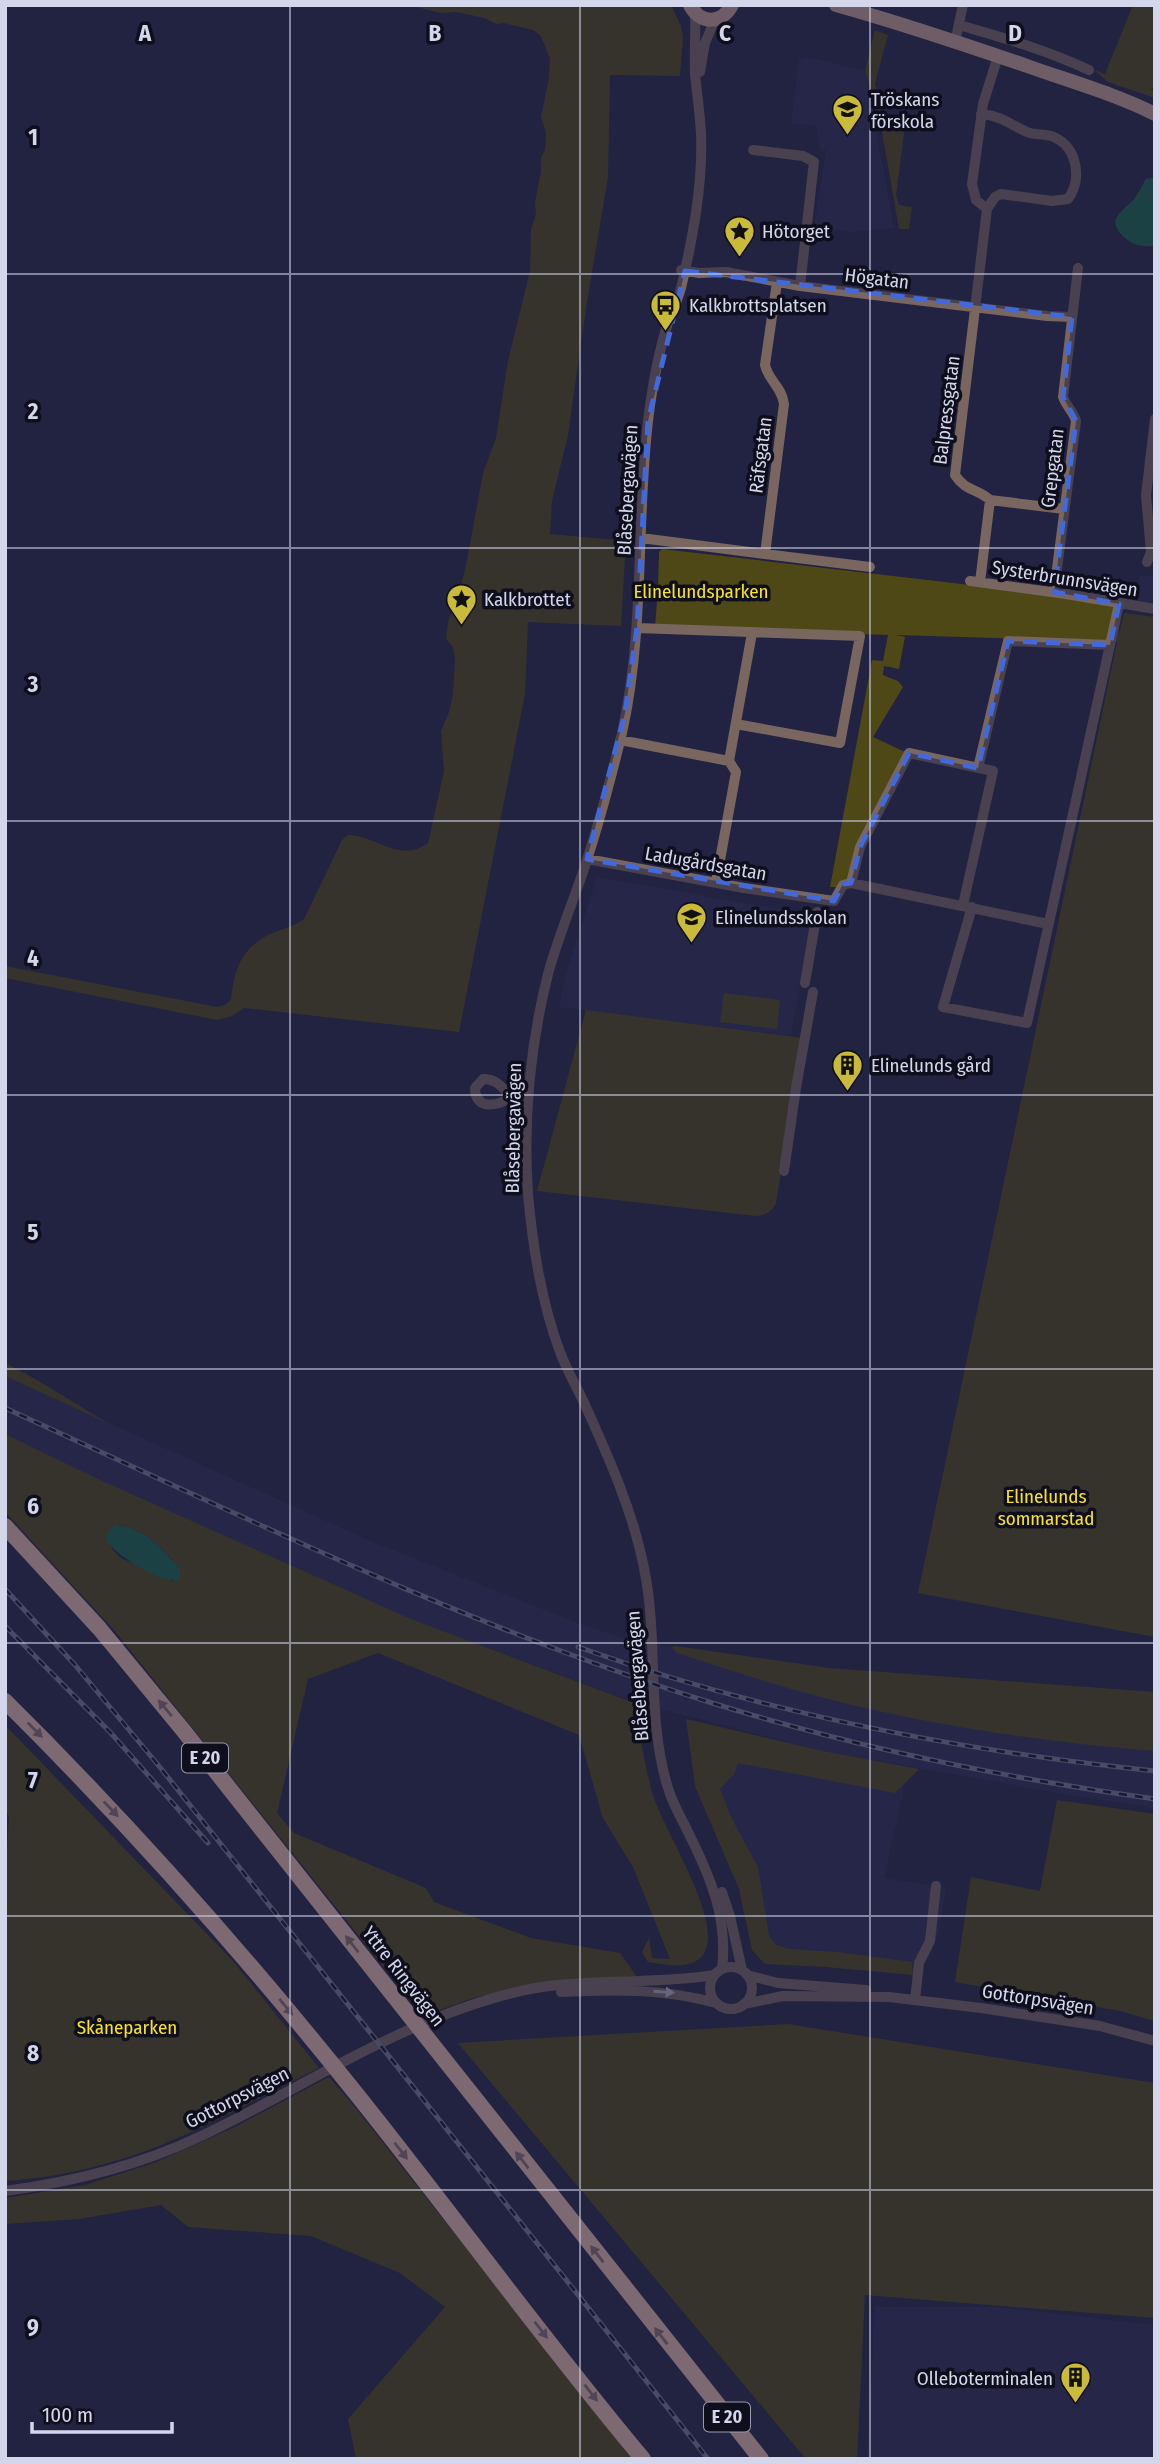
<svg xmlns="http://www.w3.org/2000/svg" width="1160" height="2464" font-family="'Fira Sans Condensed',sans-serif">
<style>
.built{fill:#2b2b51}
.green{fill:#4e4716;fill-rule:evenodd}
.water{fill:#166748}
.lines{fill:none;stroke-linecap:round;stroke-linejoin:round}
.minor{stroke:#78665f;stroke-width:10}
.major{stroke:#caa596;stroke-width:14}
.highway{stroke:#ebbeac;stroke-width:16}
.rail-casing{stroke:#797a95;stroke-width:5}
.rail{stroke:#0e0e1c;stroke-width:2.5;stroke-dasharray:8;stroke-linecap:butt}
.oneway{fill:#886f6b}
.oneway2{fill:#b8b4c1}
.marked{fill:none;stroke:#4269dc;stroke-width:5;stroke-dasharray:14 9;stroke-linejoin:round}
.grid{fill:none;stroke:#d4d6eb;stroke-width:2;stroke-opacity:0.55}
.labels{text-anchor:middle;stroke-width:7;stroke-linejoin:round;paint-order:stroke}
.shield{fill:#0e0e1c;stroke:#999aad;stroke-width:2}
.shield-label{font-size:18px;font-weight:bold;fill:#d4d6eb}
.poi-label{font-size:19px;fill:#d4d6eb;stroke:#0e0e1c;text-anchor:start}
.street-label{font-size:19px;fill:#d4d6eb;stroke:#0e0e1c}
.park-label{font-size:19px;fill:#f8e326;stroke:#0e0e1c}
.grid-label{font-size:23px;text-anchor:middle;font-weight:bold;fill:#d4d6eb;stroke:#0e0e1c;stroke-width:7;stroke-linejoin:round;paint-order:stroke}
</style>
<rect width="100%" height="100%" fill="#222242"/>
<path class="built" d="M807,57L865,71L894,228L853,232L814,227L826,150L820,149L816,126L791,123L799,60Z
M1140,575L1155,576V605L1134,602Z
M597,877L813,915L791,1036L559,1007L566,974Z
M5,1376L368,1540L585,1626L627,1639L671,1647L677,1653L825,1698L882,1711L1027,1737L1155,1751V1808L1064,1794L823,1751L634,1702L411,1619L98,1479L5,1434Z
M713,1739L903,1780V1793L884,1878L946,1888L938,1936L923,1967L793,1956L773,1949L721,1819Z
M875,2307H996L1155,2325V2459H867Z"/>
<path class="green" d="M408,5H671L681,26L683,37L680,76L610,75L608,177L586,308L568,435L552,501L550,534L626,541L621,626L528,622L525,694L459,1032L244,1008L232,1016L217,1020L5,978V966L217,1007L225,1005L231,1000C234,971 240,950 268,935C281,929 293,927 304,919L342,840L348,835C375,835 400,864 428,843L444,771L441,731L449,712L453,694L455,658L453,647L446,639L448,622L457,599L466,566L483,473L496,438L508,361L530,271L531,229L536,215L535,202L541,172V158L545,150L546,133L541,117L549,78L550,59L541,36L533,30L504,23L497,24L484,18L457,12L441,13Z
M1133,5H1155V83L1151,90L1155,92V98L1108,82L1094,70L1105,74Z
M875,30L888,35L875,83L882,115L906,119L896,195L899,205L912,207L909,229H899L879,115L865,71Z
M662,549L1109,601L1119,604V634L1124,613L1155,617V1637L918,1593L1117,642L896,635L905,637L899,669L884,666L883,675L898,681L903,687L873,737L905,752L873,815L848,887H830L872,660L883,661L888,635L655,627L658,588L659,552Z
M724,993L780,1000L777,1029L720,1022Z
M586,1010L803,1038L776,1203C771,1212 767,1215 756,1216L537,1191Z
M5,1363C42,1381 75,1404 110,1424L5,1376Z
M5,1434L98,1479L411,1619L634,1703C640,1732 644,1763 652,1792C662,1829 726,1922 703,1955C691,1971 664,1964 648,1962L642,1952L649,1938L652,1958L670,1959L633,1867L603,1818L579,1735L378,1653L308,1679L277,1813L294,1833L426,1888L434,1902L531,1938L620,1953L637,1977L519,1987L473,1998L423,2016L114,1630L5,1512ZM117,1525C147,1529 160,1548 180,1568L173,1581L121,1558L112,1549L108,1531Z
M676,1646L829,1668L1155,1692V1751C1044,1742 932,1726 824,1698C775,1685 726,1669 677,1653L671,1647Z
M686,1719L823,1751L919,1769L895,1793L738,1763L734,1774L720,1789L732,1819L758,1867L769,1936L776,1945L789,1949L838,1952L912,1962L913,1975L826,1967L765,1964L752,1950L739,1889L695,1786Z
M5,1725L233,1961L319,2068C270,2092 222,2119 173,2140C123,2162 60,2178 5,2181V1883L9,1817L5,1809Z
M1057,1800L1155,1814V2021L1120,2011L955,1982L971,1877L1040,1891Z
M788,2024L1155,2083V2318L865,2295L857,2459H806L458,2043Z
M327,2078H330L358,2111L632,2459H356L348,2419L445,2307L400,2273L311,2236L188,2227L161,2205L79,2219L5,2224V2198L85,2185L154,2163L233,2128Z"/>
<path class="water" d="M1155,177V246C1142,247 1134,246 1124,237C1104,219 1124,211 1135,198C1139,193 1142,185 1146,179Z
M116,1525C148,1529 159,1548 180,1568V1580C162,1584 116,1556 106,1540L108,1531Z"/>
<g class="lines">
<path class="minor" d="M695,14C696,34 694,54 695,74C697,94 700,114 701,134C703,184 693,236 682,284C679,298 673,309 668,322C658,354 652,388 648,421C636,525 645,630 622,733C611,778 599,824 584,869C572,904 558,938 548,974C530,1046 523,1120 528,1194C533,1248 541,1301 560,1352C567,1371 578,1389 586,1407C609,1458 633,1512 644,1568C659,1640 646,1718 668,1788C673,1805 682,1819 689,1834C711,1878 728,1919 722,1969
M959,25C1004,38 1047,50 1089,70
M955,42L963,5
M700,72L705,43L715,20
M981,114C1002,116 1009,124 1027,132C1036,136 1046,133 1054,137C1078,148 1082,180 1068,199L1052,201L1001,194L995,197L987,209
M753,150L803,156L814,162L800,286
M681,270L699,273L726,272L800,286L1047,316L1072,317
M777,282L765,365C768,380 782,387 784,404L765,554L870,567
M990,500L1064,509
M641,538L765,554
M1147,562L1151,552L1146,495L1155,419
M970,581L1066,594L1155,609
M980,582L990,500C977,488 966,492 955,475L987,209L976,200L972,184L983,104L998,56
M1054,592L1076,421C1074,412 1066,406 1063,397L1078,268
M637,628L860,636L840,743L736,724
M620,740L729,761L752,633
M978,768L1008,641L1110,645
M587,859L744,888L834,901L843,885L851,883L1048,924
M716,882L736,772L729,761
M851,883L860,847L909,753L993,771L963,905
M972,907L943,1007L1027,1023L1119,604
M805,983L817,912
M511,1097C498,1106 475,1111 475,1088L483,1079C497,1079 503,1088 511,1097L527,1098
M784,1171L796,1088L813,992
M722,1892L730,1916L742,1970
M710 1988a21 21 0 1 1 42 0a21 21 0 1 1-42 0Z
M747,1975L778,1983L866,1990
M561,1992C613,1989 666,1989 716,2003
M915,2000L919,1963L930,1941L936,1886
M744,2004L783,1996L889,1997L981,2008L1100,2026L1155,2041
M5,2191C72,2182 138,2166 199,2137C284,2097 364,2045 452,2012C484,2000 516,1990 549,1986C604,1979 659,1984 714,1975"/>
<path class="major" d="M690,5C700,25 722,24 732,5
M836,5C901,23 966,45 1030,67C1072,82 1115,94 1155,114"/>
<path class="highway" d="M5,1526L99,1628L183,1730L761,2459
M5,1701C131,1826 248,1958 358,2096C454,2216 544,2341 643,2459"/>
<defs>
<path id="rail" d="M5,1408C237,1514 468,1627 712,1703C857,1748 1005,1778 1155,1799
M5,1589L75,1665L159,1766L708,2459
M5,1626L110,1732L208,1843
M578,1647C764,1713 959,1751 1155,1771"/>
</defs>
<use href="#rail" class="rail-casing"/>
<use href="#rail" class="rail"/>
</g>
<defs><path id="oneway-solid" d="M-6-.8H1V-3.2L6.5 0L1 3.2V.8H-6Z" transform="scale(1.75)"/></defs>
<g class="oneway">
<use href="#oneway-solid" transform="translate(165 1708) rotate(-130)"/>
<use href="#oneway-solid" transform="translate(35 1730) rotate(45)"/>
<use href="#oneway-solid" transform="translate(111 1809) rotate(46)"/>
<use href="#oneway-solid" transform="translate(352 1944) rotate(-128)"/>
<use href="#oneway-solid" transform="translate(286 2007) rotate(51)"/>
<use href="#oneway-solid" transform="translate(401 2151) rotate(52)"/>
<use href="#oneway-solid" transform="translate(522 2160) rotate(-128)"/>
<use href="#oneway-solid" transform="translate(597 2254) rotate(-128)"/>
<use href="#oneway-solid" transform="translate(541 2330) rotate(52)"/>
<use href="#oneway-solid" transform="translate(661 2336) rotate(-128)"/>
<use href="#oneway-solid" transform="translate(591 2393) rotate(52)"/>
</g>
<use class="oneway2" href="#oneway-solid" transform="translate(664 1992) rotate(4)"/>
<path d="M0 0H1160V2464H0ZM685,271L1072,317L1063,397L1076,421L1054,592L1119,604L1110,645L1008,641L978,768L909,753L860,847L851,883L843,884L834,901L587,859L625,713L637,628L648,421Z" fill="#222242" fill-opacity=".55" fill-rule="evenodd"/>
<path class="marked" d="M685,271L1072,317L1063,397L1076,421L1054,592L1119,604L1110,645L1008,641L978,768L909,753L860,847L851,883L843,884L834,901L587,859L625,713L637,628L648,421Z"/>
<path class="grid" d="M290,5V2459M580,5V2459M870,5V2459M5,274H1155M5,548H1155M5,821H1155M5,1095H1155M5,1369H1155M5,1643H1155M5,1916H1155M5,2190H1155"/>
<defs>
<symbol id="school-pin" viewBox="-11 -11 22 30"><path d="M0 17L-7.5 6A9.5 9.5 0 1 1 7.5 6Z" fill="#caba3a" stroke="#0e0e1c"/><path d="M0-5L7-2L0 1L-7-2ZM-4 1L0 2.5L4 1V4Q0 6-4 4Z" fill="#111"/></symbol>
<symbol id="sight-pin" viewBox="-11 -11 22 30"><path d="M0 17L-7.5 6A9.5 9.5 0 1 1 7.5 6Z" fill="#caba3a" stroke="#0e0e1c"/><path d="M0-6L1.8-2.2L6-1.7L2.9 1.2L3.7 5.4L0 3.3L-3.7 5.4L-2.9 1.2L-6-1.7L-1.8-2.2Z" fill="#111"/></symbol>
<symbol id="bus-pin" viewBox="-11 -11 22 30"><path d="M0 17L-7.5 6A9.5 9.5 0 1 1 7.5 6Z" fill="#caba3a" stroke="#0e0e1c"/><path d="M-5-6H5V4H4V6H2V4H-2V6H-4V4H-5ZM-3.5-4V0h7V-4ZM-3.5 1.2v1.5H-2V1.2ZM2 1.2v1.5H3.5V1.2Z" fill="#111"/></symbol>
<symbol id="building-pin" viewBox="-11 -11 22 30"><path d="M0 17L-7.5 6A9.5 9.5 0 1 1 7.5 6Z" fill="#caba3a" stroke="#0e0e1c"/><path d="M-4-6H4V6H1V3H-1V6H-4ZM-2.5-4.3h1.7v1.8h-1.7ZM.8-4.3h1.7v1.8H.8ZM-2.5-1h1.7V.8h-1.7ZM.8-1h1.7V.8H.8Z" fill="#111"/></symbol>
</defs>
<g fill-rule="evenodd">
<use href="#school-pin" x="830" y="92" width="35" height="47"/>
<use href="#sight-pin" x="722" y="214" width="35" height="47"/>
<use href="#bus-pin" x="648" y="288" width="35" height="47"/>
<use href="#sight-pin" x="444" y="582" width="35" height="47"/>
<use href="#school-pin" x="674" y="900" width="35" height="47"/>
<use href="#building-pin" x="830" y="1048" width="35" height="47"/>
<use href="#building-pin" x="1058" y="2360" width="35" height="47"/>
</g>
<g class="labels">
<g class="shield">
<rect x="182" y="1743.5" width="46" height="29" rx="5"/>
<rect x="704" y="2402.5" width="46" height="29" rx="5"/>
</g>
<g class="shield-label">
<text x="205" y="1764">E 20</text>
<text x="727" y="2423">E 20</text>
</g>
<g class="poi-label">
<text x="871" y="106">Tröskans<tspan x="871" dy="22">förskola</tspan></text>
<text x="762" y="238">Hötorget</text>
<text x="689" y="312">Kalkbrottsplatsen</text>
<text x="484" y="606">Kalkbrottet</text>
<text x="715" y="924">Elinelundsskolan</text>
<text x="871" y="1072">Elinelunds gård</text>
<text x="1053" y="2385" text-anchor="end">Olleboterminalen</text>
</g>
<g class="street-label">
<text transform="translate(877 278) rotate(7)" y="7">Högatan</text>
<text transform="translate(946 410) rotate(-83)" y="7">Balpressgatan</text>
<text transform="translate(760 455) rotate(-83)" y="7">Räfsgatan</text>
<text transform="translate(1052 468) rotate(-83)" y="7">Grepgatan</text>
<text transform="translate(627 490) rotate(-87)" y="7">Blåsebergavägen</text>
<text transform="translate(1065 578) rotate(9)" y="7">Systerbrunnsvägen</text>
<text transform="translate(706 863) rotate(10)" y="7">Ladugårdsgatan</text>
<text transform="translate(513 1128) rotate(-89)" y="7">Blåsebergavägen</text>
<text transform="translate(637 1676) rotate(-94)" y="7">Blåsebergavägen</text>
<text transform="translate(404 1976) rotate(52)" y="7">Yttre Ringvägen</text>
<text transform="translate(1038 1999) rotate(9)" y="7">Gottorpsvägen</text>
<text transform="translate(237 2097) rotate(-27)" y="7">Gottorpsvägen</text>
</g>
<g class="park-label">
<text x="701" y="598">Elinelundsparken</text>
<text x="1046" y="1503">Elinelunds<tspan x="1046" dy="22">sommarstad</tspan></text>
<text x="127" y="2034">Skåneparken</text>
</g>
</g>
<g class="grid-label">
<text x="145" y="41">A</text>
<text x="435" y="41">B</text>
<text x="725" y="41">C</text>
<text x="1015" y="41">D</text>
<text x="33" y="145">1</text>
<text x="33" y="419">2</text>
<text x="33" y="692">3</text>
<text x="33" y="966">4</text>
<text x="33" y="1240">5</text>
<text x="33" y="1514">6</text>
<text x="33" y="1788">7</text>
<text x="33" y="2061">8</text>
<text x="33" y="2335">9</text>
</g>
<rect width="1160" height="2464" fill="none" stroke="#d4d6eb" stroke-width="14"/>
<path d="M32 2422v10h140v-10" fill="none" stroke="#d4d6eb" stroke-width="3.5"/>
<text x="42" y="2422" font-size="21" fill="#d4d6eb" stroke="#0e0e1c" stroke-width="5" paint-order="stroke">100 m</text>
</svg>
